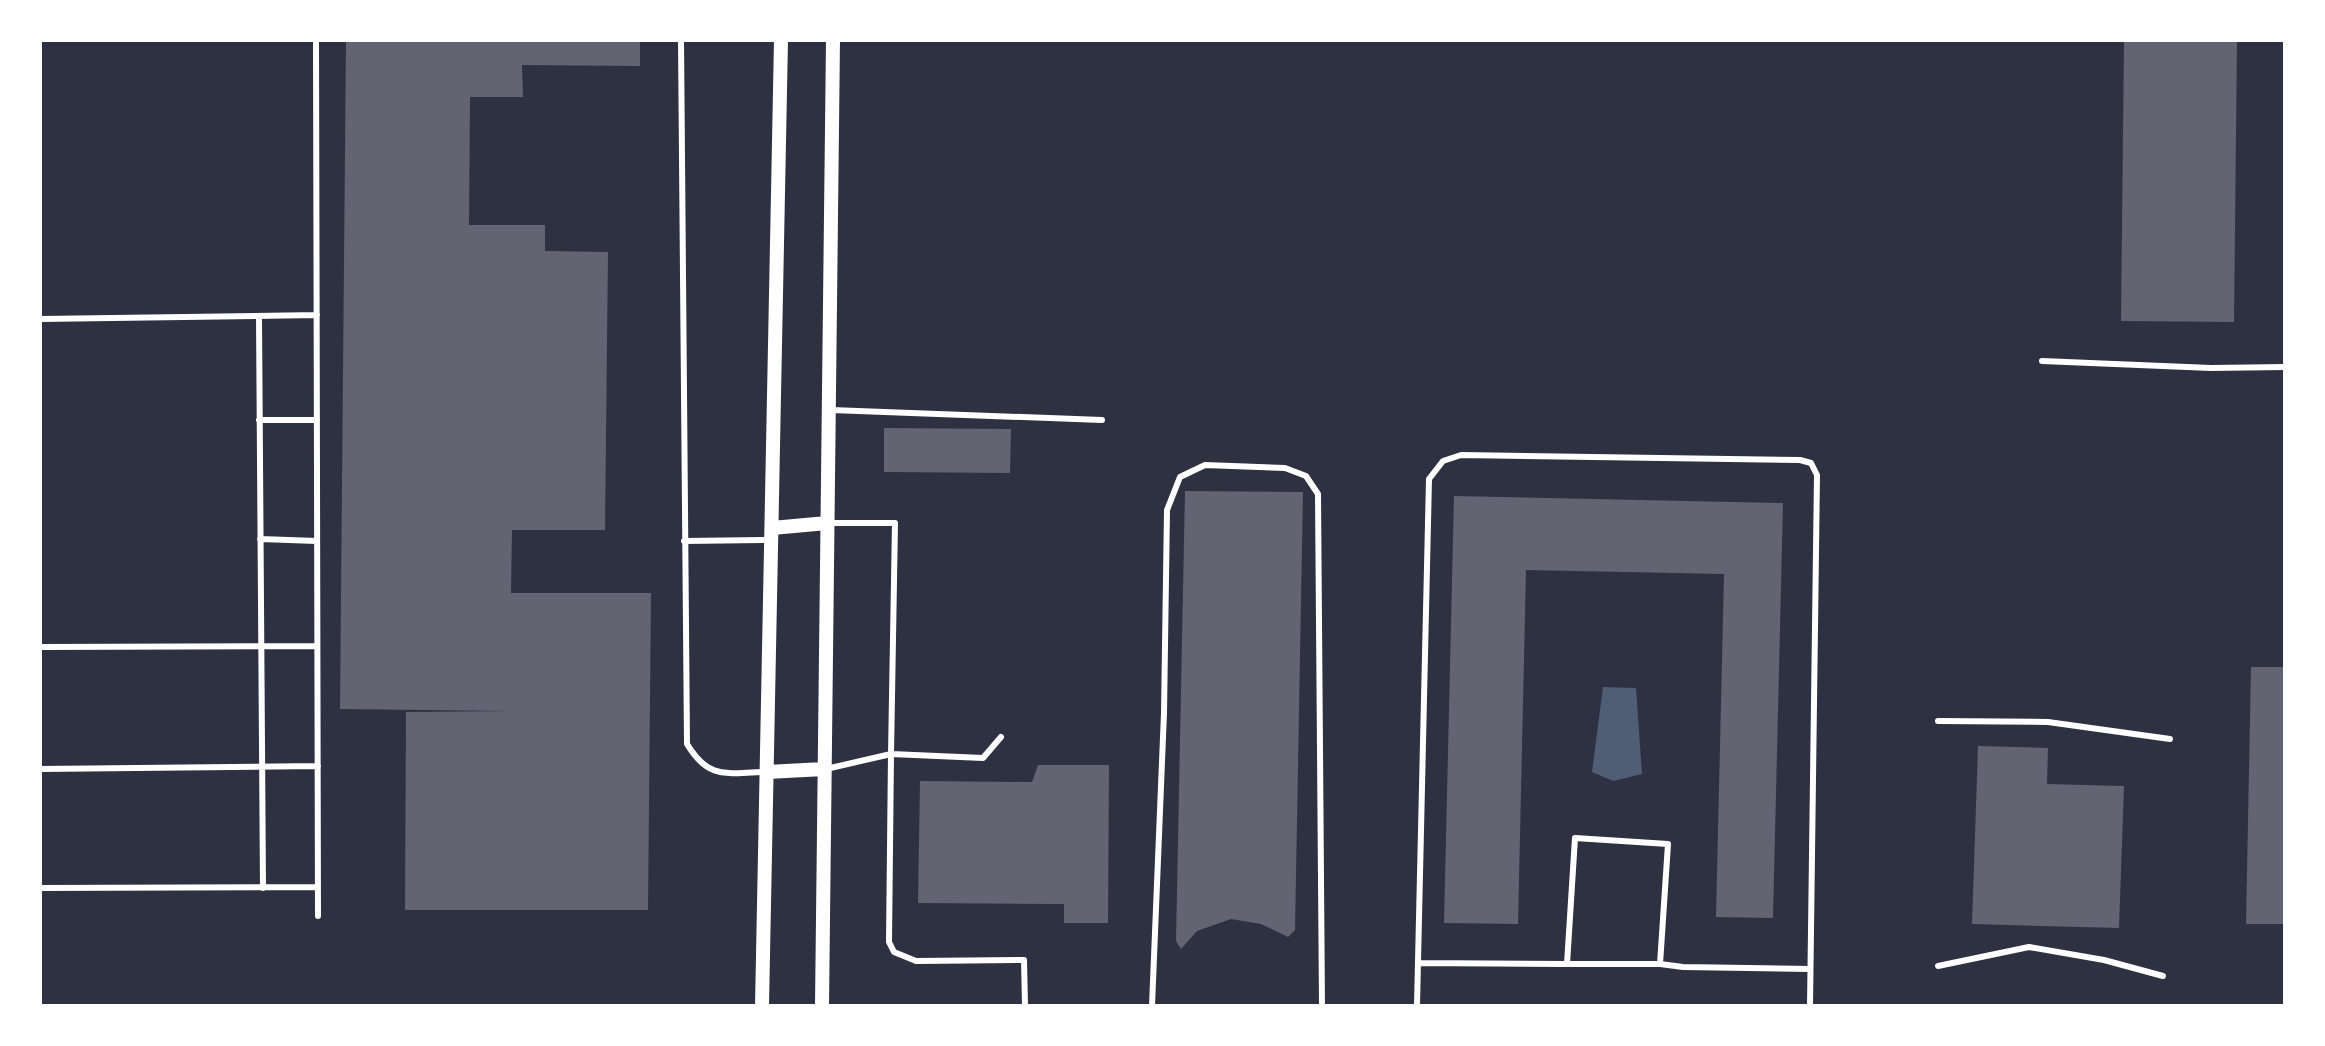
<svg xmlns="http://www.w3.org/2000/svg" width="2325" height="1046" font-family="'Open Sans',sans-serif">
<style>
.water{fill:#4f5d75}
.building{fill:#626471}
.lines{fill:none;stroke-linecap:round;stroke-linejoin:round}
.service{stroke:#fff;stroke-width:6}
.tertiary{stroke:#fff;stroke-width:14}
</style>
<rect width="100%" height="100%" fill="#2d3142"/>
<path class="water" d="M1603,687L1636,688L1642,774L1613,781L1592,772Z"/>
<path class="building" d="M346,40H640V66L522,65L523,97H470L469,225H545V251L608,252L605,530H512L511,593H651L648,910H405L406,712L514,711L340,709Z
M2124,40H2237L2234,322L2121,321Z
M884,428L1011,429L1010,473L884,472Z
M1185,491L1303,492L1295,930L1288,937L1261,924L1231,919L1197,931L1181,949L1176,941Z
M1454,496L1783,503L1773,918L1716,917L1724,574L1526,570L1518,924L1444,923Z
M2251,667H2285V924H2246Z
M1978,746L2048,748L2047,784L2124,786L2119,928L1972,924Z
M1038,765H1109L1108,923H1064V904L918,903L920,781L1032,782Z"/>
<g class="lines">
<path class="service" d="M316,40L318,916
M681,40L687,744C710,782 728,772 767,772
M259,317L263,888
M40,319L317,315
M2042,361L2211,368L2285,367
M831,410L1102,420
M259,420H317
M260,539L317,541
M684,541L769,540
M40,647L317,646
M1938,721L2048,722L2170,739
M1001,737L983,758L891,754L889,942L894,952L916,961L1024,960L1025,1006
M40,769L318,766
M826,769L891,754L895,523H827
M40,888L318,887
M1418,963L1567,964L1575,838L1668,844L1660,964L1683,967L1810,969
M1567,964H1660
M1938,966L2029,947L2104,960L2163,976
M1152,1006L1164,713L1167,510L1180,477L1205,465L1285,468L1306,476L1318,494L1322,1006
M1417,1006L1429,479L1443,461L1461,455L1800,460L1811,463L1817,475L1810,1006"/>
<path class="tertiary" d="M772,528L827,523
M767,772L824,769
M762,1006L781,40
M822,1006L833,40"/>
</g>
<rect width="2325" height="1046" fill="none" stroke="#ffffff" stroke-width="84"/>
</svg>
